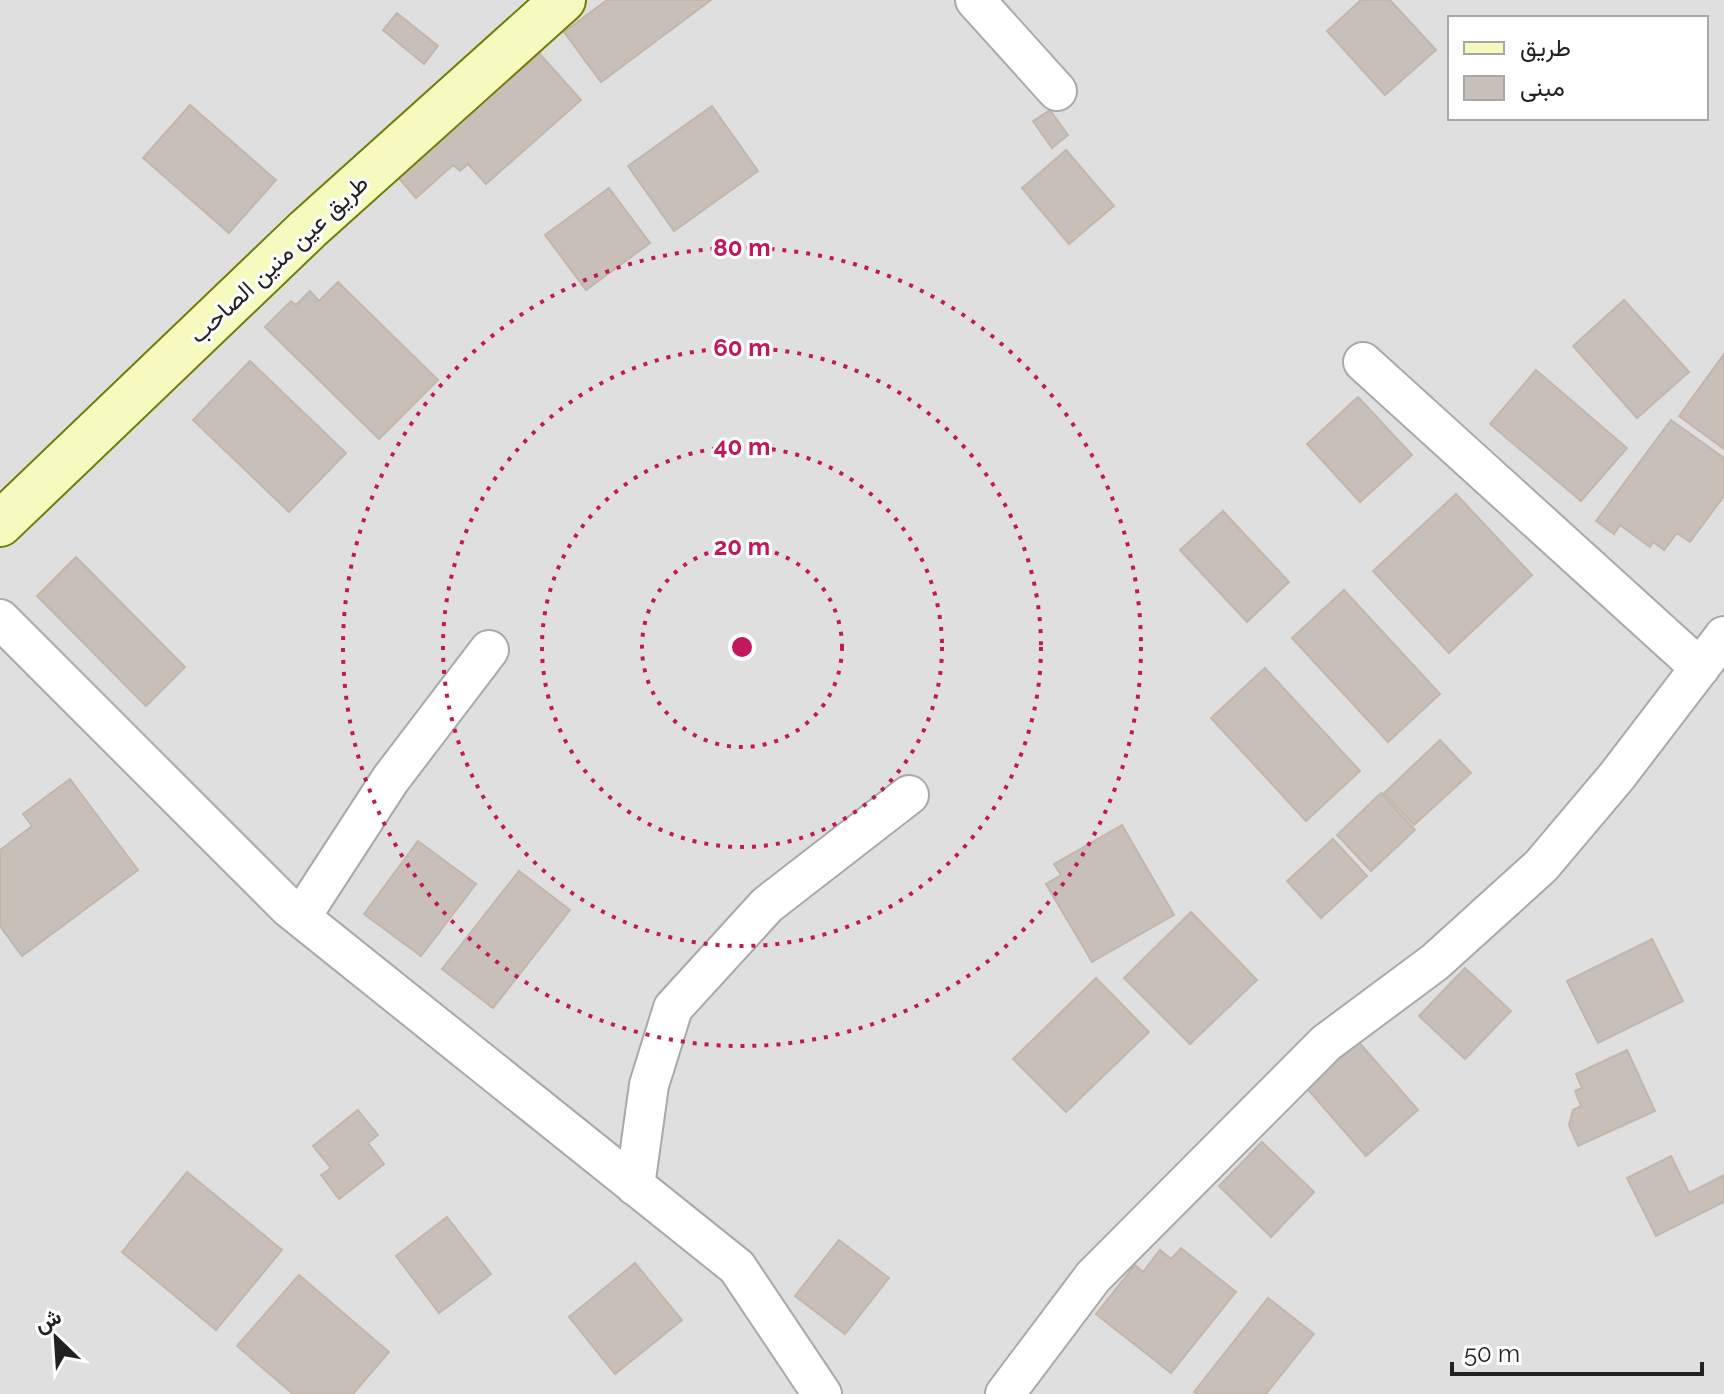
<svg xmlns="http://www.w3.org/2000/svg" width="1724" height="1394" font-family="Raleway,Vazirmatn,sans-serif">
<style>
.residential{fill:#e0dfdf;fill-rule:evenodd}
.building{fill:#c7bfb8;stroke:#c4b6ab;stroke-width:2}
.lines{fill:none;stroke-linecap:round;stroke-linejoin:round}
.minor-casing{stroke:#a9a9a9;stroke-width:42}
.secondary-casing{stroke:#707d05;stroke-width:48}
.minor{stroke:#fff;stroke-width:38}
.secondary{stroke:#f7fabf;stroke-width:44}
.ring{fill:none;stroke:#c2185b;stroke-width:4;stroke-dasharray:4 8}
.labels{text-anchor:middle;stroke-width:6;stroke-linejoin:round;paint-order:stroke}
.street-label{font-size:24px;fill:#222;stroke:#fff}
.centre{fill:#c2185b;stroke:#fff;stroke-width:4}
.ring-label{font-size:24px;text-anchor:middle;font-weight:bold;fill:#c2185b;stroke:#fff;stroke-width:6;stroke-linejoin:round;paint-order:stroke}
</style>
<rect width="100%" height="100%" fill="#f2efe9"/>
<path class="residential" d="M0,0H1724V1394H0ZM1450,18H1706V118H1450Z"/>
<path class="building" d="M607,0H711L601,82L564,32Z
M1361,0H1390L1436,50L1385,95L1327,31Z
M397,13L438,46L424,64L383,30Z
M538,52L581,100L486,184L468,164L460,171L453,165L416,198L397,176Z
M190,105L276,180L229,233L143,158Z
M712,106L758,171L674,231L628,166Z
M1050,110L1068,135L1052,148L1033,121Z
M1066,150L1114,206L1069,244L1022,188Z
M609,188L650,243L586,290L545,235Z
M338,282L438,380L379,439L265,327L291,301L296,305L310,291L319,301Z
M1624,300L1689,372L1637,418L1573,346Z
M1724,354V449L1679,416Z
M250,361L346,453L289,512L193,420Z
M1536,370L1627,448L1581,501L1490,424Z
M1358,397L1412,455L1360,502L1307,444Z
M1671,420L1724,458V496L1690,542L1677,533L1664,550L1653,542L1650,547L1620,525L1614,534L1596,521Z
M1456,494L1532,575L1449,653L1373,571Z
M1223,511L1289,582L1247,622L1180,550Z
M76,557L185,667L146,706L37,596Z
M1344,590L1440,694L1388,742L1292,638Z
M1265,668L1360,771L1306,821L1211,718Z
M1440,740L1471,773L1414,825L1384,793Z
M70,779L138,870L22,956L0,926V850L32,826L23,814Z
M1381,793L1415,830L1371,871L1337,835Z
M1122,825L1174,915L1092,962L1046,884L1061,875L1054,864Z
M1333,839L1367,876L1321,918L1287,881Z
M418,841L476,884L421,956L364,914Z
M519,871L570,910L493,1008L442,969Z
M1191,912L1257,980L1190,1044L1124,978Z
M1652,939L1683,1001L1598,1043L1567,981Z
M1465,968L1511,1011L1465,1059L1419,1016Z
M1096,978L1149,1032L1066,1112L1013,1059Z
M1356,1039L1418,1110L1366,1156L1304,1085Z
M1627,1050L1655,1111L1578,1146L1569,1125L1573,1110L1581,1106L1575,1091L1582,1088L1576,1074Z
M358,1110L378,1135L368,1143L384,1164L339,1199L321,1175L331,1168L313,1146Z
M1262,1142L1314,1192L1271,1237L1219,1186Z
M1671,1156L1689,1193L1724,1175V1202L1656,1236L1627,1178Z
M187,1172L282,1250L216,1330L122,1252Z
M447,1217L491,1274L439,1313L396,1256Z
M839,1240L889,1278L845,1334L795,1296Z
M1181,1248L1236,1292L1171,1373L1096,1314L1135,1265L1143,1272L1160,1250L1171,1259Z
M635,1263L682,1320L615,1374L569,1317Z
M299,1275L389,1352L353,1394H293L237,1346Z
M1268,1298L1314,1334L1266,1394H1197L1194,1392Z"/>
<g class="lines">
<defs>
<path id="minor" d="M975,0L1057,91
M1363,362L1700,668
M0,619L289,908L737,1267L822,1394
M301,917L390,780L489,650
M635,1186L649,1085L673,1008L767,905L909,795
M1005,1394L1093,1277L1326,1043L1435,962L1541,866L1617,776L1724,636"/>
<path id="secondary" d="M0,524L308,229L563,0"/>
</defs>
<use href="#minor" class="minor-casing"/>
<use href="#secondary" class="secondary-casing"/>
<use href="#minor" class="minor"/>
<use href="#secondary" class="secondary"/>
</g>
<g class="ring">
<circle cx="742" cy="647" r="100"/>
<circle cx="742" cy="647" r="200"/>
<circle cx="742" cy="647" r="299"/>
<circle cx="742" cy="647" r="399"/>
</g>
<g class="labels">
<g class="street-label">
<text transform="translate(279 259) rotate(-43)" y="8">طريق عين منين الصاحب</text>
</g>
</g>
<circle cx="742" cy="647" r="12" class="centre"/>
<g class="ring-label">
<text x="742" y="256">80 m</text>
<text x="742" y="356">60 m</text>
<text x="742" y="455">40 m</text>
<text x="742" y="555">20 m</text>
</g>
<rect x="1448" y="16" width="260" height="104" fill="#ffffff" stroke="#a7a7a7" stroke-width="2"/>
<rect x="1464" y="42" width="40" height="12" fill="#f7fabf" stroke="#a7a7a7" stroke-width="2"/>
<text x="1520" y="56" font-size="24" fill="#222222">طريق</text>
<rect x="1464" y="76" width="40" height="24" fill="#c7bfb8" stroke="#a7a7a7" stroke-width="2"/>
<text x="1520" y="96" font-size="24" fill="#222222">مبنى</text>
<g transform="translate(56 1338) rotate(335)" stroke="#ffffff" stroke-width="6" paint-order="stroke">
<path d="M0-6L14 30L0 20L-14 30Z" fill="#222222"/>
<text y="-12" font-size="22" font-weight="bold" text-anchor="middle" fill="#222222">ش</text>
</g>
<path d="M1452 1362v12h250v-12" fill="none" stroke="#222222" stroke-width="4"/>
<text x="1464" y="1362" font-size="24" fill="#222222" stroke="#ffffff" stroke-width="6" paint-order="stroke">50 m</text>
</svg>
